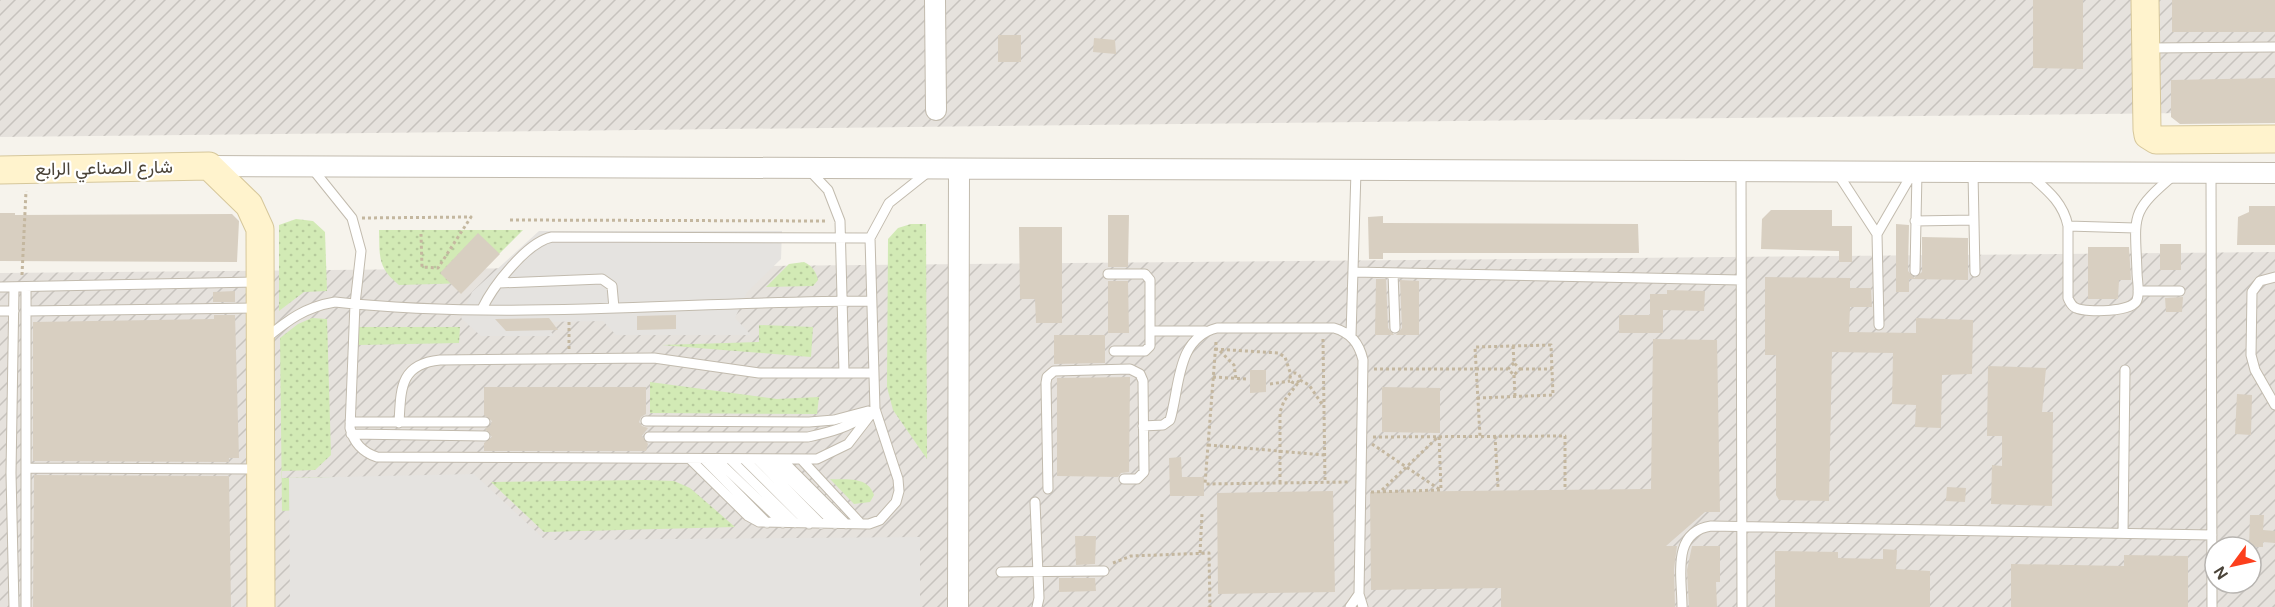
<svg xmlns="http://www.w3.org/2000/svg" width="2275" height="607" font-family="'DM Sans',Vazirmatn,sans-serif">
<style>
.industrial{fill:url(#industrial-furrows);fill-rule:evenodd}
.garden{fill:url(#garden-dots)}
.parking{fill:#e5e3e0}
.building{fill:#d8cfc1}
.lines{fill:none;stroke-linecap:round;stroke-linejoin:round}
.lane-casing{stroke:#c2bbae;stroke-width:11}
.street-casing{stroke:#c2bbae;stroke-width:22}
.secondary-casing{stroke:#d6c79b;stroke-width:29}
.path{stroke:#c4b79f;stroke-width:3;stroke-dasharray:3 3;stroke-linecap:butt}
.lane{stroke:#fff;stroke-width:9}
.street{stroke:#fff;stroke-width:20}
.secondary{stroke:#fff3cd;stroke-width:27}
.labels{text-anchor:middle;stroke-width:4.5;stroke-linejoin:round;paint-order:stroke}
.street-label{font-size:18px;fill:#4b4439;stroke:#fff}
</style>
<defs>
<pattern id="industrial-furrows" width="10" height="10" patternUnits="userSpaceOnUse" patternTransform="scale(1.5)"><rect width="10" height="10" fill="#e6e2dd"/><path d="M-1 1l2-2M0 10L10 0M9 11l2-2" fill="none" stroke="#c7c3be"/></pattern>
<pattern id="garden-dots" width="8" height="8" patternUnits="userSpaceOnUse" patternTransform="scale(1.5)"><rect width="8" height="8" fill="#d2eab5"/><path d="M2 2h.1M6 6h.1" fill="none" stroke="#b6ca9c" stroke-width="1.8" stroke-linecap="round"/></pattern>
</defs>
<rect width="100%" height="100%" fill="#f6f3ec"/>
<path class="industrial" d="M0,0H2275V112L0,137Z
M2275,252V607H0V273ZM2215,547H2251V583H2215Z"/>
<path class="garden" d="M296,219L313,221L325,232L327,291L304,292L279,311V225Z
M911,224H926L927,459L893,410L887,387L888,239L898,228Z
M379,230H523L470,283L399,285C377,267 380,257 379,230Z
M804,262C812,266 816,271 818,280L813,286L766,287L789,264Z
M312,318L327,319L331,455L315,470L282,471V478L333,477V508L282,511L280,338L298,324Z
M759,325L813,327L811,357L661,345L759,342Z
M358,327H460L459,343L358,345Z
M650,382L777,399L819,397L817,414L650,413Z
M830,479C847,480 868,476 874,495L870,502L854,504Z
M645,480L674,481L690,488L735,527L544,532L491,482Z"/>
<path class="parking" d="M539,231H782L781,259L747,292L735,318L751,335H616L603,321L544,322L554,336H481L461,318L472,292Z
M474,474L545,540L920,537V607H290L289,478Z"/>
<path class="building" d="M2033,0H2083V69L2033,68Z
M2172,0H2275V32H2172Z
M998,35H1021V62H998Z
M1094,38L1115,40L1116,54L1093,52Z
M2275,78V123L2180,124L2171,117V80Z
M2249,206H2275V245H2237L2238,217L2249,212Z
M1771,210H1832V226H1852V262H1839V251L1761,249L1762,219Z
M0,213H15V215L232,214L239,221L237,262L0,261Z
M1108,215H1129L1128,267H1108Z
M1383,216V223L1638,224L1639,253H1383V259H1369L1368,217Z
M1896,224L1909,225L1908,271L1914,278L1922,272V237L1968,238V280L1909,279V292H1896Z
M1019,227H1062V323H1036L1035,299H1020Z
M478,233L500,254L461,294L440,273Z
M2160,244H2181V270H2160Z
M2088,247H2129L2131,280H2119L2118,299H2088Z
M1765,277L1850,278V288H1871L1872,307H1850L1849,332L1916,333V318L1973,320L1972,374L1942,375L1941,428L1915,427L1916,405L1892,404L1893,353L1832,352L1829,501L1779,500L1776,495V355H1765Z
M1376,279H1386L1388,328L1394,335H1375Z
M1400,280L1419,281V335H1396L1402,328Z
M1108,281H1128L1129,333H1108Z
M1667,290L1705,291L1704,311L1663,310V333H1619V315H1650V294H1667Z
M235,291V302H213V292Z
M2183,297L2182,312H2166L2165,298Z
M214,315H235L239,458H229V462L33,461V322L214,319Z
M676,315V329L637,330V316Z
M549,318L558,330L506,331L495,319Z
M1054,335H1105V363L1054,364Z
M1653,339L1717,340L1720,512H1705L1666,546H1677L1674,569L1675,607H1501V588L1371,590L1370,492L1651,489Z
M1988,366L2046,368L2042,412H2053L2052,506L1991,504L1992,465L2002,466V436H1987Z
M1250,370H1266V392L1250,393Z
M1130,377L1129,472L1121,473L1118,477L1057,476V378Z
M484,387H646V414L641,417L639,422L642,426L648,428L642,436L648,444L646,451H484V443L492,437L485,429L490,426L492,421L484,415Z
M1382,387L1440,388V433L1382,432Z
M2237,394L2252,395L2251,435L2235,434Z
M1181,457L1182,477H1204V496H1170L1169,458Z
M34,475L229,476L231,607H33Z
M1947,487L1966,488L1965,502L1946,501Z
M1333,491L1335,592L1218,594L1217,493Z
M2250,515H2264L2263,530L2275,531V543L2263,542V547H2249Z
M1075,536H1096L1095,564L1076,565Z
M1692,546H1720V582H1716L1717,607H1689L1687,570Z
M1883,549L1897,550L1896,569L1930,571V607H1775V551L1838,552V558L1883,559Z
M2124,555L2188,556V607H2011V564L2124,566Z
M1059,578H1095L1096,591L1059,592Z"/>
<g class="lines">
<defs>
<path id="lane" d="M2148,48L2275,47
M311,167L352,218L361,251L355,304L350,428C354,443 362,452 377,457L817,459L848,444L875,409
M810,171L828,190L840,221L844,373
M1741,172L1742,607
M1973,173L1975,272
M2211,173L2212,607
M1838,174L1877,234L1879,325
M2029,174C2047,190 2063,202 2068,226V298C2070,302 2071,306 2076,308C2087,313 2133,312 2137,300C2140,292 2137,280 2137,272C2135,215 2129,213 2174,175
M1915,221L1974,220
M2068,226L2135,228
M1877,234L1913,172
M1915,271L1917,172
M1353,272L1741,280
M1393,273L1395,328
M1108,274H1145L1150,280V346L1145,351H1114
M2275,277L2260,281L2252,292L2251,355L2255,370L2275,405
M499,283L602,279L612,286L614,308
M0,287L259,282
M2138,291H2180
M482,309C493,286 527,242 552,237L870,238
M0,311H14
M26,311L258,308
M1150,331H1205
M1351,336L1356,171
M265,339C288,320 305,307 335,302C512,321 692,301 870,301
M646,421L809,422L834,420L868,411
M350,422H485
M399,423C401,390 399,364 440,360L654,358L759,373H873
M1143,426L1163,425L1170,420C1180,387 1176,338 1217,328H1334C1351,333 1359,343 1363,360L1359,594L1363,607
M351,434L485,436
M649,437H808C831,432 849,427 868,414
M801,459L861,524
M691,460L748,516L759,522L869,524L880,520L896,502L899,491L898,479L875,409L870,238L889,203L928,172
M705,460L767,523
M717,460L783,523
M731,460L795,523
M745,460L809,524
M758,460L821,524
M770,460L835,524
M782,460L846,524
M26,468L258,469
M1048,489L1046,383L1047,377L1054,371L1130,369L1140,374L1143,381L1144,472L1137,479H1124
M1035,502L1039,598L1037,607
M2123,533L2125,370
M1001,572L1104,571
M14,607L11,473L14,287
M26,607V287
M1350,607L1359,594
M1682,607C1682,577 1671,532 1711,526L2212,535"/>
<path id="street" d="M935,0L936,110
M209,166L2275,173
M958,607L959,170"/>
<path id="secondary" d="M2145,0L2147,129L2148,135L2156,140L2275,139
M0,170L209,166L249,205L260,229L261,607"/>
</defs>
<use href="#lane" class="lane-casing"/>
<use href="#street" class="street-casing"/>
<use href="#secondary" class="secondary-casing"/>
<path class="path" d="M362,218L471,217L438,268L422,267L421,234
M510,220L827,221
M22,275L26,191
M1323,339L1325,482
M1216,342L1205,484L1350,482
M1513,346L1514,363L1520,369L1514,375L1508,369L1514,363
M569,349V319
M1215,349L1278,353L1285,357L1291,375
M1220,351L1234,365L1236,379
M1374,369H1508
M1520,369H1552
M1290 378a5 5 0 1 1 10 0a5 5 0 1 1-10 0Z
M1514,375L1515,396
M1213,377L1247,379
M1300,380L1309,385L1324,407
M1270,384L1290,381
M1477,398L1553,395L1551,345L1475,347L1480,436
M1495,436L1498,488
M1373,437L1565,436V487
M1372,444L1439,489
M1208,445L1325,455
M1280,483V412L1284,401L1298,383
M1382,490L1438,437
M1371,492L1441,490L1439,435
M1200,553L1202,514
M1113,563L1131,556L1209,553L1210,607"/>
<use href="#lane" class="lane"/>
<use href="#street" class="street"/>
<use href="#secondary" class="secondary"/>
</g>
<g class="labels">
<g class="street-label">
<text transform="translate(104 168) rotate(-1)" y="6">شارع الصناعي الرابع</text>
</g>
</g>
<g transform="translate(2233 565) rotate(237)"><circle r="28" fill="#ffffff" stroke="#b7b4b0" stroke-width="1.5"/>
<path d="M0-4.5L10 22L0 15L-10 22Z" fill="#fc3f1d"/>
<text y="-9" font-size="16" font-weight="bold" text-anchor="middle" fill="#4b4439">N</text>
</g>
</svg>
